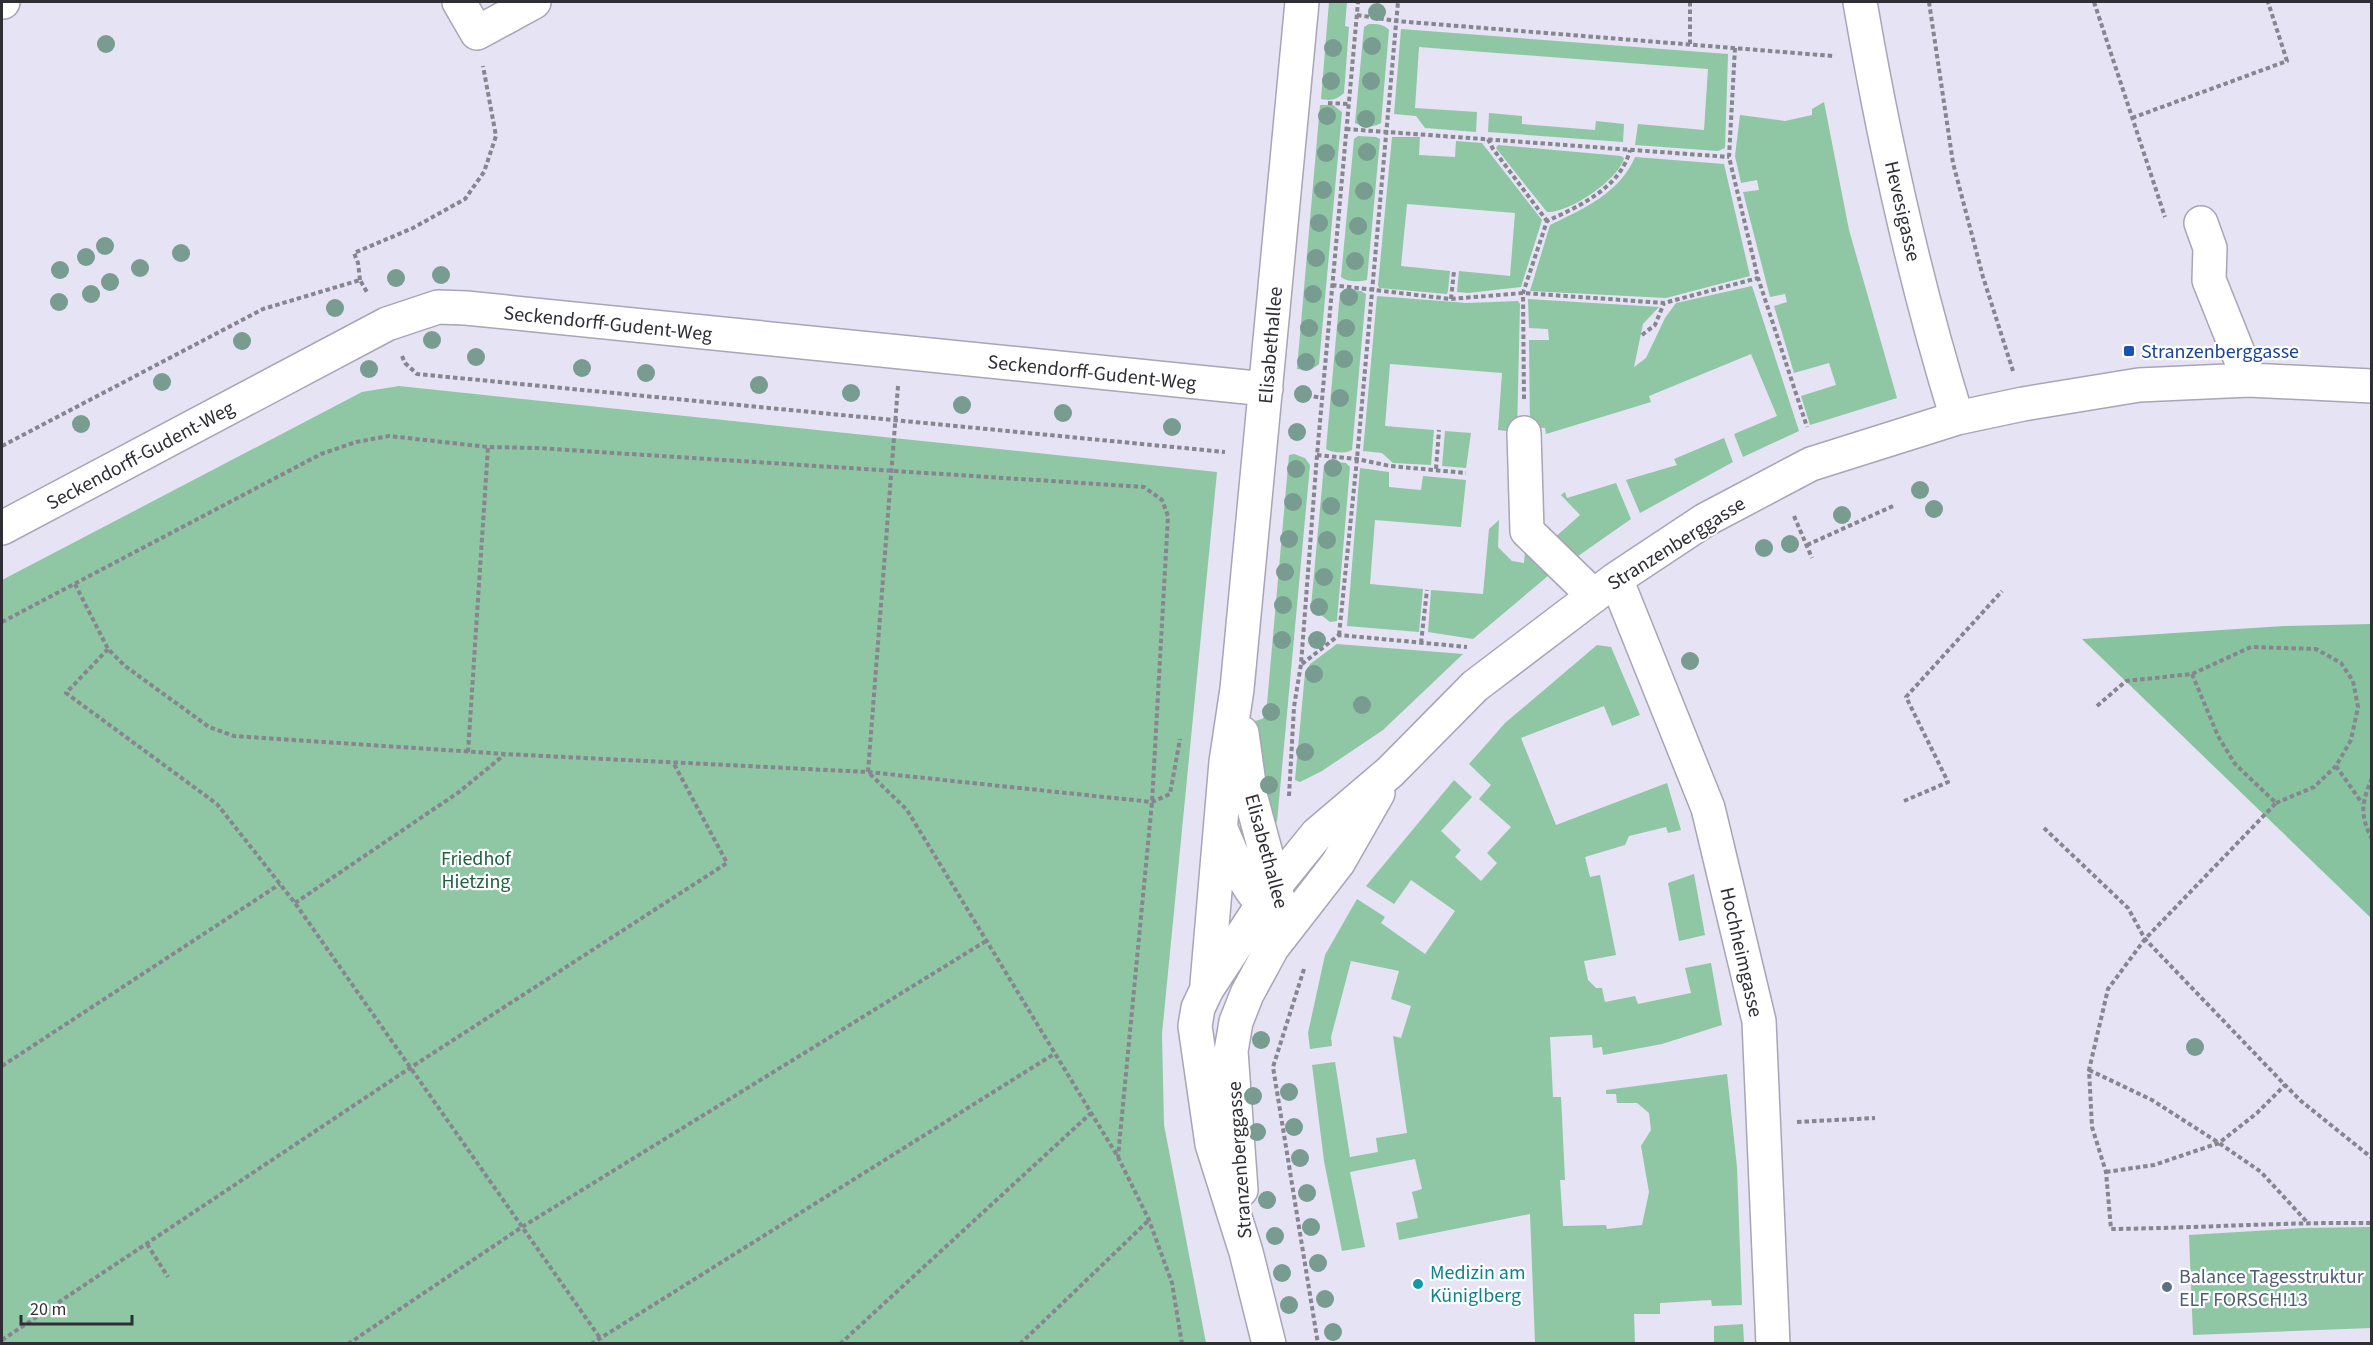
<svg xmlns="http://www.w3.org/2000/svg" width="2373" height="1345" font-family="'Source Sans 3',sans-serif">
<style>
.green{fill:#8fc6a4}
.forest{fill:#87c39e}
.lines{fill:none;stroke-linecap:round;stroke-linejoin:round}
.minor-casing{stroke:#a7a5b6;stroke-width:36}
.path{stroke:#878590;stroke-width:4;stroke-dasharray:4.5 3;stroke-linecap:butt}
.minor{stroke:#fff;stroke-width:33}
.tree{fill:#789c90}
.transit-dot{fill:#1a4fb4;stroke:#fff;stroke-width:2}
.culture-dot{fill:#0f9aa8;stroke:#fff;stroke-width:2}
.service-dot{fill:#5c6f8a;stroke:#fff;stroke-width:2}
.labels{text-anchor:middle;stroke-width:4.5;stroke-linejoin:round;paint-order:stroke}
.street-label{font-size:20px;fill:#2f2e34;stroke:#fff}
.transit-label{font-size:20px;fill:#164399;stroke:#fff;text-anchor:start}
.park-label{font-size:20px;fill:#1e623f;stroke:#fff}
.culture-label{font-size:20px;fill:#0d838f;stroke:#fff;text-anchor:start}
.service-label{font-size:20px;fill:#4e5e75;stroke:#fff;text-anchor:start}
</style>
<rect width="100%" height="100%" fill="#e5e3f4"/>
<path class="green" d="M1329,2H1347L1345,26L1349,27L1344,93C1336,100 1331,101 1321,99Z
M1369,24C1377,24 1384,24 1389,30L1381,123C1373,128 1363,127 1355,123L1364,27Z
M1401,29L1728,54L1725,148L1718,151L1635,145L1638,124L1704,130L1708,69L1419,47L1415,108L1477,112L1476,132L1425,128L1416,116L1394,114Z
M1824,102L1849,230L1897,398L1810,425L1801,396L1836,385L1829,363L1794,373L1774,306L1787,302L1785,294L1770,297L1743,192L1759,190L1757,180L1741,183L1735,156L1740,115L1785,121L1812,115V109Z
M1320,105H1333L1342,112L1319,364C1311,371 1307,370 1297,369Z
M1489,113L1522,116V124L1595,130L1596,121L1624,124L1623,142L1488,132Z
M1358,136L1376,137L1380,139L1367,280C1359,282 1347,282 1341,277L1354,139Z
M1392,137H1420L1419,155L1455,157L1456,141L1482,143L1542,220L1521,287L1468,293L1457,292L1459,271L1510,276L1515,213L1407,204L1401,266L1450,271L1448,291L1447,294L1379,288L1378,285Z
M1498,145L1621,156L1624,158C1619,179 1570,213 1547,212L1496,148Z
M1635,157L1724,164L1750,276L1666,298L1530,291L1550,225C1583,209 1620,193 1635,157Z
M1752,286L1799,431L1743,457L1734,434L1777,416L1751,354L1649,396L1651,402L1546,434L1545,428L1530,427L1529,340H1549L1548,329L1529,328L1528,299L1659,307L1643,324L1634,367L1646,358L1665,318L1676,303Z
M1345,289L1361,291L1366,294L1352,450C1345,454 1332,453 1326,449L1340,293Z
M1377,296L1467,303L1518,301L1520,304L1517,432L1498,430L1502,373L1390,364L1385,426L1434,430L1431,465L1393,463L1382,453L1363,451Z
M399,386L1217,472L1162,1034L1164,1125L1206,1343H2V580L362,392Z
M1445,431L1471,433L1466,468L1442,466Z
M1724,438L1733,462L1640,513L1626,480L1677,465L1674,459Z
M1294,454L1305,458L1310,465L1277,822L1274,821L1270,824L1253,750L1255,721L1262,719L1266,715L1289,455Z
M1330,461L1346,463L1350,467L1337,621L1330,622L1311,607L1324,465Z
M1360,468L1389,472V487L1421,490L1423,476L1466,480L1461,527L1375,520L1370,584L1423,589L1419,632L1347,626Z
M1616,483L1631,519L1571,561L1552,540L1580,515L1561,495L1565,492L1567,498Z
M1499,520L1498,547L1512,561L1524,563L1526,539L1555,570L1473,639L1428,632L1431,590L1483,594L1489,529Z
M1337,644L1463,654L1383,730L1322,771L1300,782L1295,780L1305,673L1310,664Z
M1597,645L1611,647L1640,715L1612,726L1604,706L1521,738L1556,825L1667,783L1681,830L1668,833L1666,827L1629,836L1625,845L1585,857L1590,877L1600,875L1616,955L1584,961L1588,980L1596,988H1602L1605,1002L1635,996L1638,1004L1691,993L1685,968L1711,963L1722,1025L1662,1044L1603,1055L1602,1047L1593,1048L1592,1035L1550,1037L1553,1097H1561L1565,1180H1560L1563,1226L1606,1225L1607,1229L1642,1225L1649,1192L1641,1146L1651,1130L1649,1113L1637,1103H1617L1616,1094H1606V1090L1727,1074L1737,1167L1742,1305L1712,1306L1711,1300L1660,1303V1314H1634L1635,1343H1660H1535L1530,1214L1399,1240L1396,1223L1418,1218L1412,1192L1422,1189L1415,1159L1350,1172L1365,1247L1342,1251L1324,1161L1312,1065L1335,1062L1350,1157L1378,1152L1376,1138L1407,1133L1393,1036L1401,1038L1411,1006L1391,999L1399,971L1351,961L1331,1037L1332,1046L1310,1049L1308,1033L1325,955L1357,899L1385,917L1381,923L1425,954L1455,911L1411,880L1394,904L1366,886L1454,780L1472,797L1441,831L1461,850L1455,857L1481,881L1497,863L1487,853L1511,827L1479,799L1491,785L1469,764L1505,723Z
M1694,874L1705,935L1679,941L1668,883Z
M2371,1227V1328L2193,1335L2189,1235L2304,1228Z
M1743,1324L1744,1343H1714V1326Z"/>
<path class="forest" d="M2371,624H2372L2371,918L2082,639L2284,626Z"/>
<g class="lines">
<defs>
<path id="minor" d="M2,2H3
M459,2L477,33L534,2
M1860,2C1884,142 1915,282 1957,418
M2201,223L2210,248L2209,280L2249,380
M1524,433L1527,531L1594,596
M2,528L387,324L438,307L466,308L1266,389
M1616,579L1708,808L1759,1021L1773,1344
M1242,733L1251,798L1279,902
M1222,831C1236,865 1248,894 1277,918
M1207,984L1226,762L1237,689L1302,2
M1241,1190L1231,1051L1236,1022L1247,994L1272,948L1338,863L1378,793
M1269,1344L1246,1252L1212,1144L1195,1026L1198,1008L1207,989L1274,887L1317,834L1390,772L1475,686L1616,579L1705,520L1811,464L1957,418L2023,404L2139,385L2249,380L2372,386"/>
</defs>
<use href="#minor" class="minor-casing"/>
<path class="path" d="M1690,2V45
M1929,2L1953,163L1983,277L2013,371
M2094,2L2165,217
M1357,15L1396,21L1833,56
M1735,48L1729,157L1758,278L1807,427
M1328,103L1348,104
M2132,118L2287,61L2268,2
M1346,129L1729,157
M1488,139L1493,149L1547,221
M360,280L358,263L354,253L413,228L465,199L484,172L496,136L483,66
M1332,285L1451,299L1523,293L1664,303L1758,278
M1451,299L1454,271
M1642,335L1655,325L1664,303
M402,356L405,363L417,374L1225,452
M898,386L868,772L907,810L1118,1157L1149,1220L1172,1283L1182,1344
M1299,394L1322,398
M1524,399L1523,293L1547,221C1580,206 1621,187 1630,150
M2,446L263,309L360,280L368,294
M1317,455L1357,459L1390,466L1466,473
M1436,469L1439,430
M1794,516L1812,558
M1807,545L1893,506
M75,584L108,649L125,666L209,727L234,736L504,754L868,772L1152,802L1170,794L1180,739
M2,622L321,454L356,442L389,436L488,447L537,448L1144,487L1162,500L1168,516L1152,802L1118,1157
M1339,635L1357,459L1398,2
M1421,643L1427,590
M108,649L66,693L217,804L295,903L600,1338
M1302,664L1339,635L1467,647
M2192,674L2218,736L2235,764L2276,803L2145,939L2108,989L2089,1070L2092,1127L2106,1172L2111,1229C2198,1228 2285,1222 2372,1223
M2097,706L2126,681L2192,674L2251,647L2316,649L2341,663L2353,681L2358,707L2351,740L2336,766L2362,803
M468,752L488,447
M2372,778C2362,802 2359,814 2372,839
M1289,796L1294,707L1301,664L1317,455L1358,2
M1904,801L1948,782L1906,697L2002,591
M2276,803L2314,787L2336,766
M2044,828L2128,908L2145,939L2285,1085L2301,1101L2372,1158
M295,903L459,792L504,755
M1304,969L1273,1067L1318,1344
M2,1066L280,884
M2089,1070L2152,1100L2219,1143L2261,1172L2306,1221
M1797,1122L1875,1118
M2106,1172L2154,1165L2219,1143L2257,1113L2285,1085
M147,1244L168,1277
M2,1340L410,1068L727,863L674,764
M348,1344L522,1227L986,941
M591,1344L1054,1054
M840,1344L1091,1113
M1020,1344L1149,1220"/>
<use href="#minor" class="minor"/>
</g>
<g class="tree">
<circle cx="1377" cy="12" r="9"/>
<circle cx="106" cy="44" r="9"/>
<circle cx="1372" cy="46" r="9"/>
<circle cx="1333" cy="48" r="9"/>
<circle cx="1331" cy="81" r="9"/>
<circle cx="1371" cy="81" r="9"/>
<circle cx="1327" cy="116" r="9"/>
<circle cx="1366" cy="119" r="9"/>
<circle cx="1367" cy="152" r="9"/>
<circle cx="1326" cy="153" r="9"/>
<circle cx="1323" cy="190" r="9"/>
<circle cx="1364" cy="191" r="9"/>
<circle cx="1319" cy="223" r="9"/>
<circle cx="1358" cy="226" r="9"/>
<circle cx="105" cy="246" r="9"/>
<circle cx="181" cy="253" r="9"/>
<circle cx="86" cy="257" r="9"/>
<circle cx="1316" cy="258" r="9"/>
<circle cx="1355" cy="261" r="9"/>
<circle cx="140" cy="268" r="9"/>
<circle cx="60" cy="270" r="9"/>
<circle cx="441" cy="275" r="9"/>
<circle cx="396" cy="278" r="9"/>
<circle cx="110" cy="282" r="9"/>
<circle cx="91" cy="294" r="9"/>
<circle cx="1313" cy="294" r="9"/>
<circle cx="1349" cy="297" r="9"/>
<circle cx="59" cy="302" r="9"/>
<circle cx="335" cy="308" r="9"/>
<circle cx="1309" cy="328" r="9"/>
<circle cx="1346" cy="328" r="9"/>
<circle cx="432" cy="340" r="9"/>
<circle cx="242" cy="341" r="9"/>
<circle cx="476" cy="357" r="9"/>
<circle cx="1344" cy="359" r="9"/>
<circle cx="1306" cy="362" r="9"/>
<circle cx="582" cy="368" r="9"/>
<circle cx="369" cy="369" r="9"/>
<circle cx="646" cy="373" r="9"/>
<circle cx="162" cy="382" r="9"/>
<circle cx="759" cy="385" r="9"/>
<circle cx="851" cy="393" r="9"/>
<circle cx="1303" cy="394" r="9"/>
<circle cx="1340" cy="398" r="9"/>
<circle cx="962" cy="405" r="9"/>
<circle cx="1063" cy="413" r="9"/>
<circle cx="81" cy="424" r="9"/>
<circle cx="1172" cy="427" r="9"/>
<circle cx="1297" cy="432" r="9"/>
<circle cx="1333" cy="468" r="9"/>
<circle cx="1296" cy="469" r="9"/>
<circle cx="1920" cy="490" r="9"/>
<circle cx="1293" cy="502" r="9"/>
<circle cx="1331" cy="506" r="9"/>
<circle cx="1934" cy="509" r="9"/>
<circle cx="1842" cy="515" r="9"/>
<circle cx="1289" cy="539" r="9"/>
<circle cx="1327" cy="540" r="9"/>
<circle cx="1790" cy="544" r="9"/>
<circle cx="1764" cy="548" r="9"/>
<circle cx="1285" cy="572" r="9"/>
<circle cx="1324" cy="577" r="9"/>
<circle cx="1283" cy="605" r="9"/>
<circle cx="1319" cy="607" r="9"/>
<circle cx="1282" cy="640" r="9"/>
<circle cx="1317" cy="640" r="9"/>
<circle cx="1690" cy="661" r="9"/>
<circle cx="1314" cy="674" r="9"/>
<circle cx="1362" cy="705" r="9"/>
<circle cx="1271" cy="712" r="9"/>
<circle cx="1305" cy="752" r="9"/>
<circle cx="1269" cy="785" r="9"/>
<circle cx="1261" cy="1040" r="9"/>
<circle cx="2195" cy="1047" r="9"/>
<circle cx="1289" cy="1092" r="9"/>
<circle cx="1253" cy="1096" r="9"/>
<circle cx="1294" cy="1127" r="9"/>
<circle cx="1257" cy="1132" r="9"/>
<circle cx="1300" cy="1158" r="9"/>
<circle cx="1307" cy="1193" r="9"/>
<circle cx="1267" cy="1200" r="9"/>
<circle cx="1311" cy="1227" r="9"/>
<circle cx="1275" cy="1236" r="9"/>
<circle cx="1318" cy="1263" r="9"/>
<circle cx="1282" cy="1273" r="9"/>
<circle cx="1325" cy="1299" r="9"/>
<circle cx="1289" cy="1305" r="9"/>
<circle cx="1333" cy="1332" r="9"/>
</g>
<rect class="transit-dot" x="2123" y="345" width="12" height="12" rx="3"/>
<circle class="culture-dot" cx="1418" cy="1284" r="6"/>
<circle class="service-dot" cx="2167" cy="1287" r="6"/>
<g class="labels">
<g class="street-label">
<text transform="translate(1903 211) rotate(77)" y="7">Hevesigasse</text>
<text transform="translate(608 323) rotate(6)" y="7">Seckendorff-Gudent-Weg</text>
<text transform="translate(1270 345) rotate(-85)" y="7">Elisabethallee</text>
<text transform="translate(1092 372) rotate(6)" y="7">Seckendorff-Gudent-Weg</text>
<text transform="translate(140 455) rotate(-28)" y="7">Seckendorff-Gudent-Weg</text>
<text transform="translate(1676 543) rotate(-32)" y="7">Stranzenberggasse</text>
<text transform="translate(1267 851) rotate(75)" y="7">Elisabethallee</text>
<text transform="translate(1742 952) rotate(77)" y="7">Hochheimgasse</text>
<text transform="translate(1239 1160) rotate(-94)" y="7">Stranzenberggasse</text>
</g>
<g class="transit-label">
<text x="2141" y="358">Stranzenberggasse</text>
</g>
<g class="park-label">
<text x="476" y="865">Friedhof<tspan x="476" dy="23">Hietzing</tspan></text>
</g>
<g class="culture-label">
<text x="1430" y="1279">Medizin am<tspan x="1430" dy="23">Küniglberg</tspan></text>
</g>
<g class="service-label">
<text x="2179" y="1283">Balance Tagesstruktur<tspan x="2179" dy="23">ELF FORSCH!13</tspan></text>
</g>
</g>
<rect width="2373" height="1345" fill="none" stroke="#2f2e34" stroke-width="6"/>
<path d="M21 1315v9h111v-9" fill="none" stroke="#2f2e34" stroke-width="3"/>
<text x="30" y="1315" font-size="18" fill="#2f2e34" stroke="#ffffff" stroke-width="4.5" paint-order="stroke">20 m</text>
</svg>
